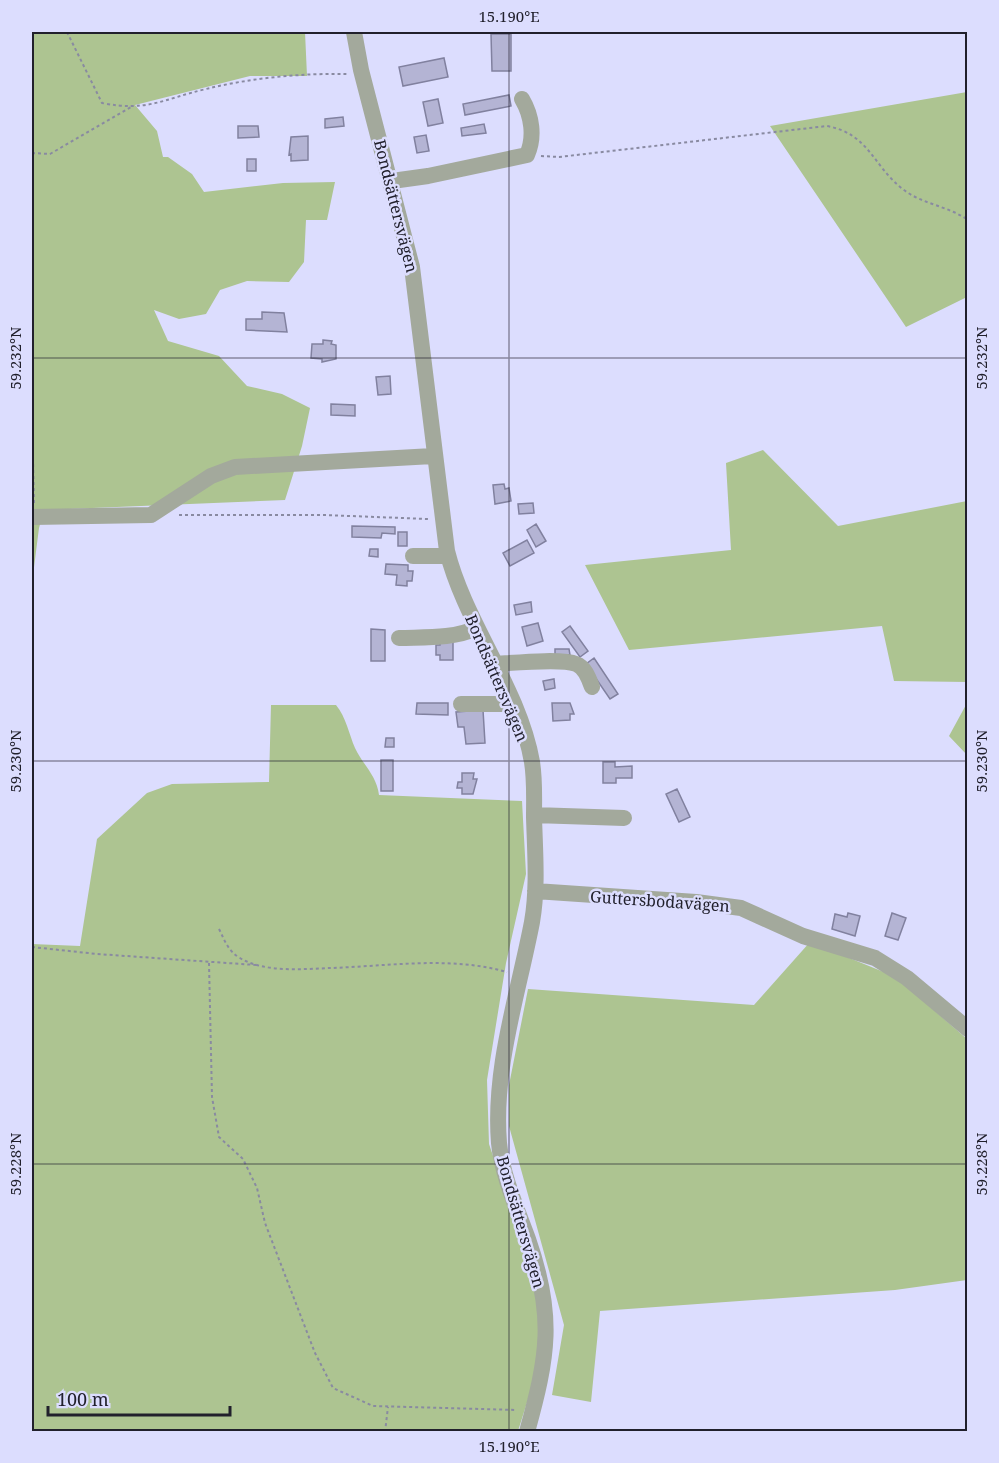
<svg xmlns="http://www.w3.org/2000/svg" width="999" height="1463" font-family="'Noto Serif',serif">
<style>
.green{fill:#adc491}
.building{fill:#b4b4d4;stroke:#81819f;stroke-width:1.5}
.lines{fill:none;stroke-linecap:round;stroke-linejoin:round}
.path{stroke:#898aa1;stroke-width:2;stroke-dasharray:3 3;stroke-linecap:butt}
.minor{stroke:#a3a99c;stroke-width:16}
.ticks{fill:none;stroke:#21202c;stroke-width:1.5;stroke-opacity:0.45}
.labels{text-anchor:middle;stroke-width:5;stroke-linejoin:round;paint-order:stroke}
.street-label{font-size:16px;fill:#21202c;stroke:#dcddfe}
.neatline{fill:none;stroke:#21202c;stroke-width:2}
.ticks-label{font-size:15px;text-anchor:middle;fill:#21202c}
</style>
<rect width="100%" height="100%" fill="#dcddfe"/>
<path class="green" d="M32,32H305L307,76H250L135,105L157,131L163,157H168L192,174L204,192L283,183L335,182L327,220H306L304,262L289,282L247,281L220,290L206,314L179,319L154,310L168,341L219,356L247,386L282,394L310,408L302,446L285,500L44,510L39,528L32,583Z
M967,92V297L906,327L770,126Z
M763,450L838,526L967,501V682L894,681L882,626L629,650L585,565L731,550L726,463Z
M967,703V755L949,736Z
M271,705H336C346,717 349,734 355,748C363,765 377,776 379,795L522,801L526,874L506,963L487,1080L489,1144L527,1257L542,1323L536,1374L518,1431L32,1432V944L80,946L97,839L147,793L172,784L269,782Z
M810,942L896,977L967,1039V1280L895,1290L600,1311L591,1402L552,1395L564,1325L509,1126V1085L528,989L754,1005Z"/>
<path class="building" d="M491,34H511V71H492Z
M444,58L448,77L403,86L399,67Z
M509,95L511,106L465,115L463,104Z
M438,99L443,123L428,126L423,102Z
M343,117L344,126L325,128V119Z
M484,124L486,133L462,136L461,128Z
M238,126H258L259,137L238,138Z
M426,135L429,151L417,153L414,137Z
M308,136V160L291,161V154L289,155L291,137Z
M247,159H256V171H247Z
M262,312L284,313L287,332L246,330V319H262Z
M323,340L332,341L331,344L336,345V359L322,362V359L311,358L312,344H323Z
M390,376L391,394L378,395L376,377Z
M331,404L355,405V416L331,415Z
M504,484L505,489L509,488L511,501L495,504L493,485Z
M533,503L534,513L519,514L518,504Z
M536,524L546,541L536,547L527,530Z
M352,526L395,527V534L382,533L381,538L352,537Z
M398,532H407V546H398Z
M527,540L534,553L510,566L503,553Z
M370,549H378V557L369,556Z
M386,564L408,565V571H413L412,581H407V586L396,585L397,575L385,574Z
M531,602L532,612L516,615L514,605Z
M538,623L543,641L527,646L522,627Z
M570,626L588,651L580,657L562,632Z
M371,629L385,630V661H371Z
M440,640H453V660H440V655H436V645H440Z
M555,649H569L570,655H555Z
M594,658L618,694L610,699L586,664Z
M554,679L555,688L545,690L543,681Z
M417,703H448V715L416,714Z
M552,703H570L574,714H570V720L553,721Z
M483,710L485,743L466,744L464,727H458L456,712Z
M386,738H394V747H385Z
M381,760H393V791H381Z
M603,762H615V767L632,766V778H616V783H603Z
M462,773H474L473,779H477L473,794H462V788H457L458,782H462Z
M677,789L690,817L679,822L666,794Z
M848,913L860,916L855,936L832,929L835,914L847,917Z
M892,913L906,918L898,940L885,936Z"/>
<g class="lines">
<path class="path" d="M67,32L102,103C148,112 163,99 206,89C250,78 302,73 348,74
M32,153L50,154L131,107
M541,156L559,157L827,126C870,134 873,167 904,190C922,204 948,206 968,220
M32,416L34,503
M179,515H324L428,519
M219,929C225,941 228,951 240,958C265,973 303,969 331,968C389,966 451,956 507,972
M32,947L97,954L256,965
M209,963L212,1097L219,1137L243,1159L257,1188L265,1223L315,1353L333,1388L373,1406L517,1410
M385,1432L388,1407"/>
<path class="minor" d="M354,32L361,70L412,267L447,551C465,623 519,688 532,762C535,780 534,799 534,817C535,852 538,888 532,922C518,995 493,1068 499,1143C502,1175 517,1209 528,1239C555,1316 548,1356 527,1432
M392,181L428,176L527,155C535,137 532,116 522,99
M32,517L151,515L211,476L235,467L433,456
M413,556H448
M399,638C425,637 453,639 477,628
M494,664C512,663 562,658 576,664C585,667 589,679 592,687
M461,704H512
M534,815L624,818
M535,891L696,902L741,908L803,936L875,958L907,978L968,1029"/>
</g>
<path class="ticks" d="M509,32V1432M32,358H968M32,761H968M32,1164H968"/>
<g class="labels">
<g class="street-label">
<text transform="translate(396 206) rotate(76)" y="6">Bondsättersvägen</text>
<text transform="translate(497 678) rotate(67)" y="6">Bondsättersvägen</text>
<text transform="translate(660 901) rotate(4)" y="6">Guttersbodavägen</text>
<text transform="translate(521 1222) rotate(74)" y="6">Bondsättersvägen</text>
</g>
</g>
<rect width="999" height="1463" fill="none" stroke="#dcddfe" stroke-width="66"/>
<path d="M48 1406v9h182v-9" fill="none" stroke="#21202c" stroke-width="3"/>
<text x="57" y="1406" font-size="18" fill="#21202c" stroke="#dcddfe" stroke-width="4.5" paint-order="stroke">100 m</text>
<rect x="33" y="33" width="933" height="1397" class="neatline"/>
<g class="ticks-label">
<text x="509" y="22">15.190°E</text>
<text transform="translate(16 358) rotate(-90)" y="5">59.232°N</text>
<text transform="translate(982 358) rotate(-90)" y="5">59.232°N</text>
<text transform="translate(16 761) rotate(-90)" y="5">59.230°N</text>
<text transform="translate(982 761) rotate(-90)" y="5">59.230°N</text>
<text transform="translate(16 1164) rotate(-90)" y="5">59.228°N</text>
<text transform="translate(982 1164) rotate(-90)" y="5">59.228°N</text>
<text x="509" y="1452">15.190°E</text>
</g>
</svg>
